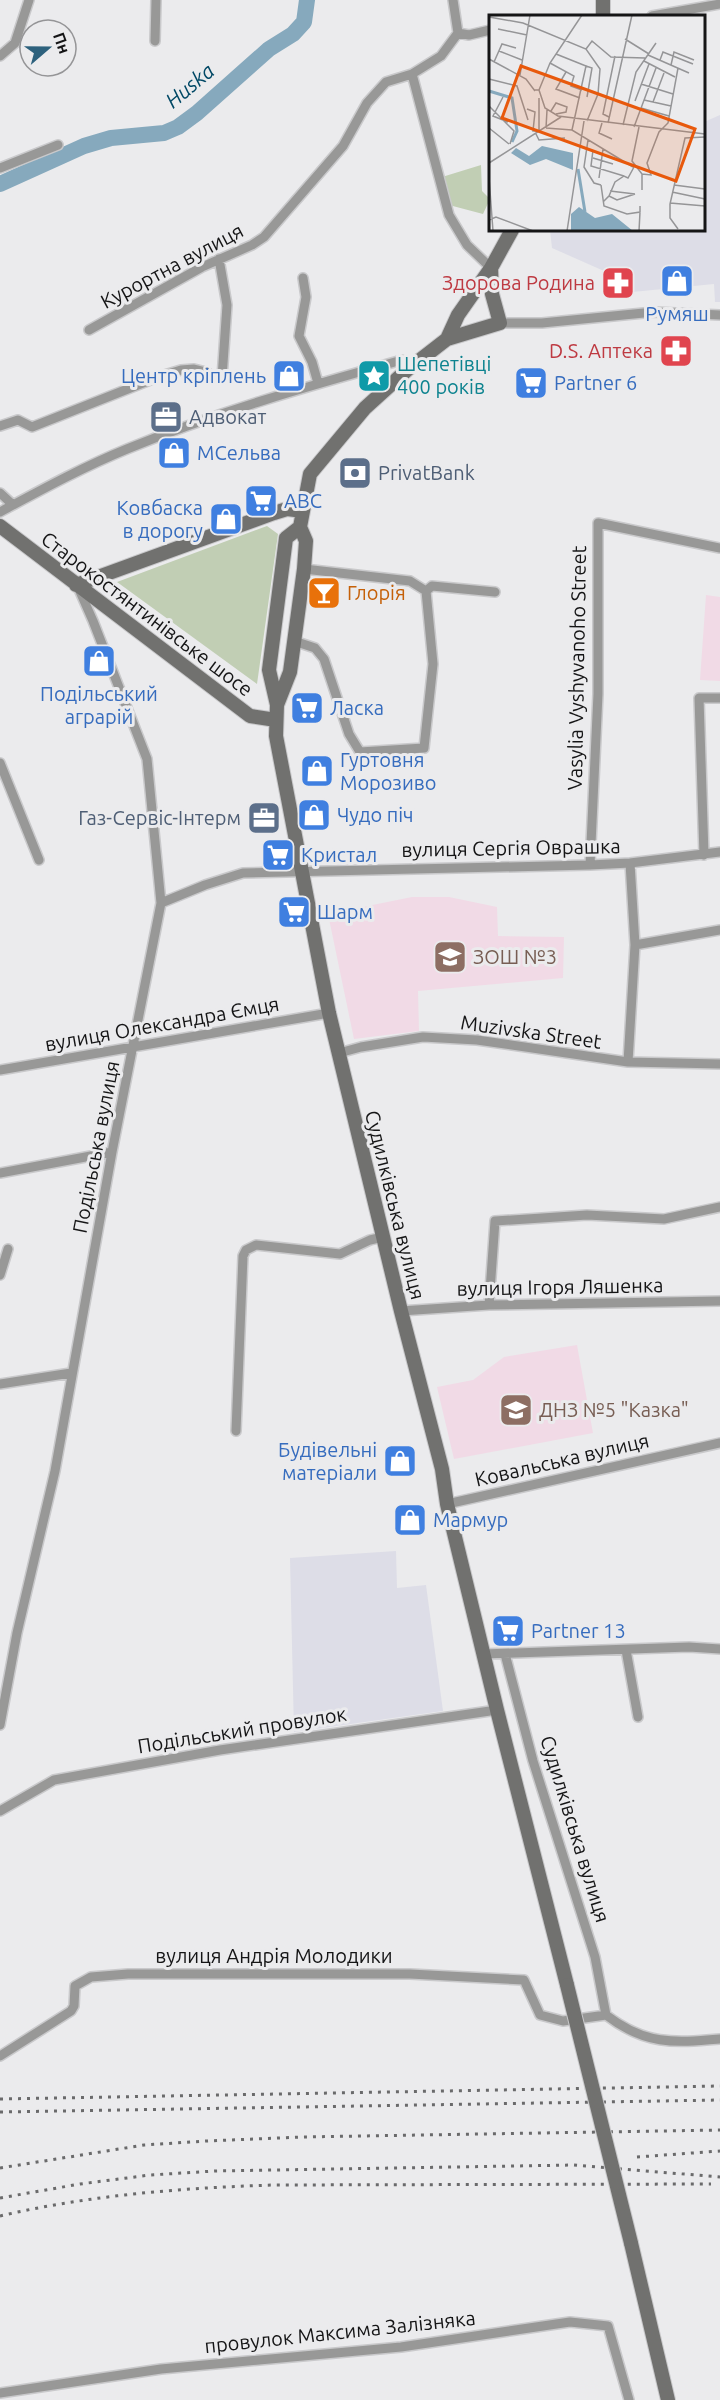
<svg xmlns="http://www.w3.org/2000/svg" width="720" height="2400" font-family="Ubuntu,sans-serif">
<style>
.built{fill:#dddde7}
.education{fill:#f1dae6}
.green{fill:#c1ceb4}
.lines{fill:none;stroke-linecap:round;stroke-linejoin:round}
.river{stroke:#86a9bd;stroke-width:16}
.minor-casing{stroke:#c9c9cb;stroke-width:12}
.secondary-casing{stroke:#c9c9cb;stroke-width:16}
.minor{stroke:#989897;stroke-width:9}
.secondary{stroke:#71716f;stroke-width:14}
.rail{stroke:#6a6a6b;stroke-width:3;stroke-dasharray:3 6;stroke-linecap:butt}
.secondary-bridge-casing{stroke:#c9c9cb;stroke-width:16;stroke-linecap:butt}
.secondary-bridge{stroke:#71716f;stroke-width:14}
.labels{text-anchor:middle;stroke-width:6;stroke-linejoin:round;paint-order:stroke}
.street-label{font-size:20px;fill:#151516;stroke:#ebebed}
.health-label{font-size:20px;fill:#be3a42;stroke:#ebebed;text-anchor:end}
.shop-label{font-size:20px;fill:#366cbe;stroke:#ebebed;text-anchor:start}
.culture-label{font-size:20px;fill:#0d838f;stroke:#ebebed;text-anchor:start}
.service-label{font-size:20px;fill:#4e5e75;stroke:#ebebed;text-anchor:start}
.food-label{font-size:20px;fill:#c56008;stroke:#ebebed;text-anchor:start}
.education-label{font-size:20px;fill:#785e54;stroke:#ebebed;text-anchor:start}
.water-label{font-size:21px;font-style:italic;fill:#014865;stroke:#ebebed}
.inset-river{fill:none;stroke:#86a9bd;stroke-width:3}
.inset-road{fill:none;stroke:#959597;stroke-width:1.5}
.view{fill:#e8590c;fill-opacity:0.15;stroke:#e8590c;stroke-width:3}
.inset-edge{fill:none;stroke:#151516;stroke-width:3}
</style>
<rect width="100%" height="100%" fill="#ebebed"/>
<path class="built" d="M720,115V302H715L714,284L622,293L618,270L604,271L552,248L550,230H704V122Z
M396,1551L397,1588L426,1585L443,1711L294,1732L290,1558Z"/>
<path class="education" d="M706,595L720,597V681L700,680Z
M412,897H449L497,907L498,936L564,937L563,978L418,991L419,1031L354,1039L328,914Z
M577,1345L593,1433L454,1459L437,1387L473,1380L504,1357Z"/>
<path class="green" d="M481,165L482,191L490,199L483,214L449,205L442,177Z
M267,526L278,534L257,684L117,582Z"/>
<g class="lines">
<path class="river" d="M0,184L84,146L111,138L164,133L178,127L197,113L269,49L293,34L304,22L307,0"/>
<defs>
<path id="minor" d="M652,16L720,4
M458,33L469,35L490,30
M155,41L156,0
M0,56L15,43L29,0
M412,74L449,215L467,245L491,268
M0,168L58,145
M303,278L306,297L299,336L312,362L318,383
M500,323H542L654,312L720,315
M89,330L202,267L252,245L264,237L343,146L367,103L386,82L412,74L441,56L458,33L453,0
M0,426L18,420L32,427L158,377L181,370L194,369L206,372L216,379L222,378L227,305L219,259
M0,493L13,505
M0,512C41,490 83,467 127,449C217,412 309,386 402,360L410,367
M426,591L432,586L495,592
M294,641L315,648L324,659L349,734L360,752L424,748L433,664L426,591L410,581L304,569
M0,763L39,860
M704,855L699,698H720
M590,865L598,694V523L720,548
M161,903L205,885L243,873L590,865L630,863L720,852
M635,945L720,930
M339,1053L361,1047L423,1037L477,1040L628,1062L720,1064
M628,1062L635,945L630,863
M0,1070L329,1013
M0,1173L112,1152
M0,1275L8,1249
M489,1305L495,1221L587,1215L664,1219L720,1207
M401,1311L489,1305L720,1301
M0,1384L71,1373
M236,1431L243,1256L246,1250L256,1245L340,1254L370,1240L383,1237
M447,1504L720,1443
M626,1650L638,1717
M484,1654L689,1647L720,1649
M505,1654L533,1761L595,1957L606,2015
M0,1725L17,1633L55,1471L112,1152L161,903L147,759L93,621L78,587
M0,1811L54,1780L220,1750L497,1710
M606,2015C645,2045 673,2043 720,2039
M0,2056L71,2011L74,2006L75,1986L91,1977L128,1974H410L524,1980L540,2015L563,2021L606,2015
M0,2393L161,2369L401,2347L570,2322L608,2326L629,2400"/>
<path id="secondary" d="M603,16V0
M447,339L458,315L491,268L512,230
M0,526L250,716L276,720
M300,527L286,538L269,670L277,705L276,736L329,1013L401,1311L442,1469L447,1504L497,1710L567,1985
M300,527L310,474L365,408L407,370L447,339L500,323L492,294L491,268
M76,585L274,513L287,509L303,511
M277,705L290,672L304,569L306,541L300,527
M631,2243L668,2400"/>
</defs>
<use href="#minor" class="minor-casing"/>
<use href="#secondary" class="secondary-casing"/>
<use href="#minor" class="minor"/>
<use href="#secondary" class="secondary"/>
<path class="rail" d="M0,2099L720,2086
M0,2112L720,2100
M637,2157L720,2151
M0,2168L144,2145L206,2141L301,2137L720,2130
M0,2198L80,2184L150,2175L215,2171L573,2165L720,2177
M0,2216C90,2195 181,2188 273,2185L711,2184"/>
<defs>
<path id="secondary-bridge" d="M567,1985L631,2243"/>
</defs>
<use href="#secondary-bridge" class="secondary-bridge-casing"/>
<use href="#secondary-bridge" class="secondary-bridge"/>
</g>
<defs>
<symbol id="shop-square" viewBox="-11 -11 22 22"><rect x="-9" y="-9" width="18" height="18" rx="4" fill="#3f7fe0" stroke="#ebebed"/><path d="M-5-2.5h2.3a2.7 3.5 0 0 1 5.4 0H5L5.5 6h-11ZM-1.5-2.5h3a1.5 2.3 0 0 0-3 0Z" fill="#fff"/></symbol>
<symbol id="pharmacy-square" viewBox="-11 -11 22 22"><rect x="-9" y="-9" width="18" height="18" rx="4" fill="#e0444e" stroke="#ebebed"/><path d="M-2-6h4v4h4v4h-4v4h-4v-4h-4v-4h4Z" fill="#fff"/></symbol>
<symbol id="sight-square" viewBox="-11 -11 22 22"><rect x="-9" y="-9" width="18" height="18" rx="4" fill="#0f9aa8" stroke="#ebebed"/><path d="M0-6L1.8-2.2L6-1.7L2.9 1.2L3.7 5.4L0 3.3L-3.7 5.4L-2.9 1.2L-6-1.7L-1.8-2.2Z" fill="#fff"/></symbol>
<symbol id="supermarket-square" viewBox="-11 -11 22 22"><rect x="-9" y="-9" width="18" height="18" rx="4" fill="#3f7fe0" stroke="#ebebed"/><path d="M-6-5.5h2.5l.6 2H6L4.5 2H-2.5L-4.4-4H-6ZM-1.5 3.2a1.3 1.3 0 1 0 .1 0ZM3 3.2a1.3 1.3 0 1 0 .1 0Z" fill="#fff"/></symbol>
<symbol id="office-square" viewBox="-11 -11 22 22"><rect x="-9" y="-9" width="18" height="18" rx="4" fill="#5c6f8a" stroke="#ebebed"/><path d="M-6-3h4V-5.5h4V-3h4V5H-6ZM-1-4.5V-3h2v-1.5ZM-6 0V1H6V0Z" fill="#fff"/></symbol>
<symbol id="bank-square" viewBox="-11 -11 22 22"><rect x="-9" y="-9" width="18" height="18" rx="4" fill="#5c6f8a" stroke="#ebebed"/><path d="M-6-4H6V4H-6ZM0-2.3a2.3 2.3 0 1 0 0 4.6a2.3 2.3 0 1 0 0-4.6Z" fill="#fff"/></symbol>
<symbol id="bar-square" viewBox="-11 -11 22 22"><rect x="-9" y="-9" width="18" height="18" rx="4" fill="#e8710a" stroke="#ebebed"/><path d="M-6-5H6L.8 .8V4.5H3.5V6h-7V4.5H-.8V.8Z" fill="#fff"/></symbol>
<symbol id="school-square" viewBox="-11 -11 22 22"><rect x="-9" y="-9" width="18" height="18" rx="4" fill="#8d6e63" stroke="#ebebed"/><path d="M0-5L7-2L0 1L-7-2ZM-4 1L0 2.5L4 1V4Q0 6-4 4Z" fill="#fff"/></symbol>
</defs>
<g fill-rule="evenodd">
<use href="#shop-square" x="658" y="262" width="38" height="38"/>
<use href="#pharmacy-square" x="599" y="264" width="38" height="38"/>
<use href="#pharmacy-square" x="657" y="332" width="38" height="38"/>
<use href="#shop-square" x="270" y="357" width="38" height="38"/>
<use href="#sight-square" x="355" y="357" width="38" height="38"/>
<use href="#supermarket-square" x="512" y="364" width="38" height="38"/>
<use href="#office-square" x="147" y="398" width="38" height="38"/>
<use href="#shop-square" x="155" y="434" width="38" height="38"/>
<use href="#bank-square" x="336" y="454" width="38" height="38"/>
<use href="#supermarket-square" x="242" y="482" width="38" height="38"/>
<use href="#shop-square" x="207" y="500" width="38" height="38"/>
<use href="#bar-square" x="305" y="574" width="38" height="38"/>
<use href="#shop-square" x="80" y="642" width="38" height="38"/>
<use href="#supermarket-square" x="288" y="689" width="38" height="38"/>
<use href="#shop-square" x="298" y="752" width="38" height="38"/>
<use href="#shop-square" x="295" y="796" width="38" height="38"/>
<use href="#office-square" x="245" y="799" width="38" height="38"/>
<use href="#supermarket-square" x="259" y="836" width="38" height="38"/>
<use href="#supermarket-square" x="275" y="893" width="38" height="38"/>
<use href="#school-square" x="431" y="938" width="38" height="38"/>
<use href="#school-square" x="497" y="1391" width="38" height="38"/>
<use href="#shop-square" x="381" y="1442" width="38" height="38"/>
<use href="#shop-square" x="391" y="1501" width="38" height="38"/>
<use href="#supermarket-square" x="489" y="1612" width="38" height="38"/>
</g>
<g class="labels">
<g class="street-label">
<text transform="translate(172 266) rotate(-28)" y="7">Курортна вулиця</text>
<text transform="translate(147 614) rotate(37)" y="7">Старокостянтинівське шосе</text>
<text transform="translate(577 668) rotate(-89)" y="7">Vasylia Vyshyvanoho Street</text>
<text transform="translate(511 848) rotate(-1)" y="7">вулиця Сергія Оврашка</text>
<text transform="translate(162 1024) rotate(-10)" y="7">вулиця Олександра Ємця</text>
<text transform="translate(531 1032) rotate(8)" y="7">Muzivska Street</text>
<text transform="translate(96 1147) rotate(-79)" y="7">Подільська вулиця</text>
<text transform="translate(395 1205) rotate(76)" y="7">Судилківська вулиця</text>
<text transform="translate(560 1287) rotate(-1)" y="7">вулиця Ігоря Ляшенка</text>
<text transform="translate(562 1460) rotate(-13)" y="7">Ковальська вулиця</text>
<text transform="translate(242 1730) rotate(-9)" y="7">Подільський провулок</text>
<text transform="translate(575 1829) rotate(73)" y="7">Судилківська вулиця</text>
<text x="274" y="1963">вулиця Андрія Молодики</text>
<text transform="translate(340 2332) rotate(-6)" y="7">провулок Максима Залізняка</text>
</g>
<g class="health-label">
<text x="595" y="290">Здорова Родина</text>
<text x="653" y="358">D.S. Аптека</text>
</g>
<g class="shop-label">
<text x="677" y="321" text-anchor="middle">Румяш</text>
<text x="266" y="383" text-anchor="end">Центр кріплень</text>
<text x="554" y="390">Partner 6</text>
<text x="197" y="460">МСельва</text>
<text x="284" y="508">АВС</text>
<text x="203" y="515" text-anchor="end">Ковбаска<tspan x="203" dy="23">в дорогу</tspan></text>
<text x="99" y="701" text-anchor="middle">Подільський<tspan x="99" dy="23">аграрій</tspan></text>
<text x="330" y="715">Ласка</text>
<text x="340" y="767">Гуртовня<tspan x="340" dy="23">Морозиво</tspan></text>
<text x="337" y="822">Чудо піч</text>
<text x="301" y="862">Кристал</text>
<text x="317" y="919">Шарм</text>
<text x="377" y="1457" text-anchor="end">Будівельні<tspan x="377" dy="23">матеріали</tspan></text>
<text x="433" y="1527">Мармур</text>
<text x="531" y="1638">Partner 13</text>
</g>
<g class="culture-label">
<text x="397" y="371">Шепетівці<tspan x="397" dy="23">400 років</tspan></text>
</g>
<g class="service-label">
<text x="189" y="424">Адвокат</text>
<text x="378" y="480">PrivatBank</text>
<text x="241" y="825" text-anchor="end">Газ-Сервіс-Інтерм</text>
</g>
<g class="food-label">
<text x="347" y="600">Глорія</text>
</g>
<g class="education-label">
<text x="473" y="964">ЗОШ №3</text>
<text x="539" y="1417">ДНЗ №5 "Казка"</text>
</g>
<g class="water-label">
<text transform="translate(190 86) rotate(-40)" y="7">Huska</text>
</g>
</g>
<g transform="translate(489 15)">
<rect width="216" height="216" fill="#ebebed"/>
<path d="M53,131L84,138V155L57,144L41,150L22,138L27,133L40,141ZM90,192L106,203L123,199L144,216H82V199Z" fill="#86a9bd"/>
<path class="inset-river" d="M0,76L23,83L28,116L23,127M89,154L96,197"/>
<path class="inset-road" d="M0,2L34,8L97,34L111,54L109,79L98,106M9,14L38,20M136,24L160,39M97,34L103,26L122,42L156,43M10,36L33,45M67,39L97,51L83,115M159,40L200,58M0,44L37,64L46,76M171,45L174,37L204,49M155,46L186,62M5,47L13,29L27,33M61,48L85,61L82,71L93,75M182,50L185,37L205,45M97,51L103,53L98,82M77,57L67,74L91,83M31,60L41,0M0,64L28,71L39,105M152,69L184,79M45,75H50L56,93L69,101L216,119M50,75L61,48L93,0M14,82L4,101L19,107M155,85L182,91M146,86L160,49M164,87L175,58M0,91L25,116L21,129M152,93L180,101M38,94L46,97L44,116H49M62,96L67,88L78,92L77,97L67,99M120,102L114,99L126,41M113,108L110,118L123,124M119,108L143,0M134,110L147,57L167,28M145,112L167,53M150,112L143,146L153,159V175M0,113L20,129M57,113L83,115L144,152M57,113L58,95M50,117V83M47,119L50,125L76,123M99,125L95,152L105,168L112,170M104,135L102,151L135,161M104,143L124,149M0,148L72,102M153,159L162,160L158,148L170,117L179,108L189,53M0,163L4,216M110,163L114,134M112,170L115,191L138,199L151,197V191M185,170L216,174M121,176L146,179M183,177L216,184M120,181L126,167L135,161L139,163L145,152M114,187L120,181L128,185L146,179M181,188L216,191M0,205L7,202L44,216M189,214L181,203V189L196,123L216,122M78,216L95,106M150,216L151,197"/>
<path class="view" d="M32,51L206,114L187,166L13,103Z"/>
<rect width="216" height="216" class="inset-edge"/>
</g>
<g transform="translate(48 48) rotate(70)"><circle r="28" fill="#ebebed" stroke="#959597" stroke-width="1.5"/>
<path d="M0-4.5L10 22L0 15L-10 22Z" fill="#2d617d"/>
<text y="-9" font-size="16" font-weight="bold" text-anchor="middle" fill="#151516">Пн</text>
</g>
</svg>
